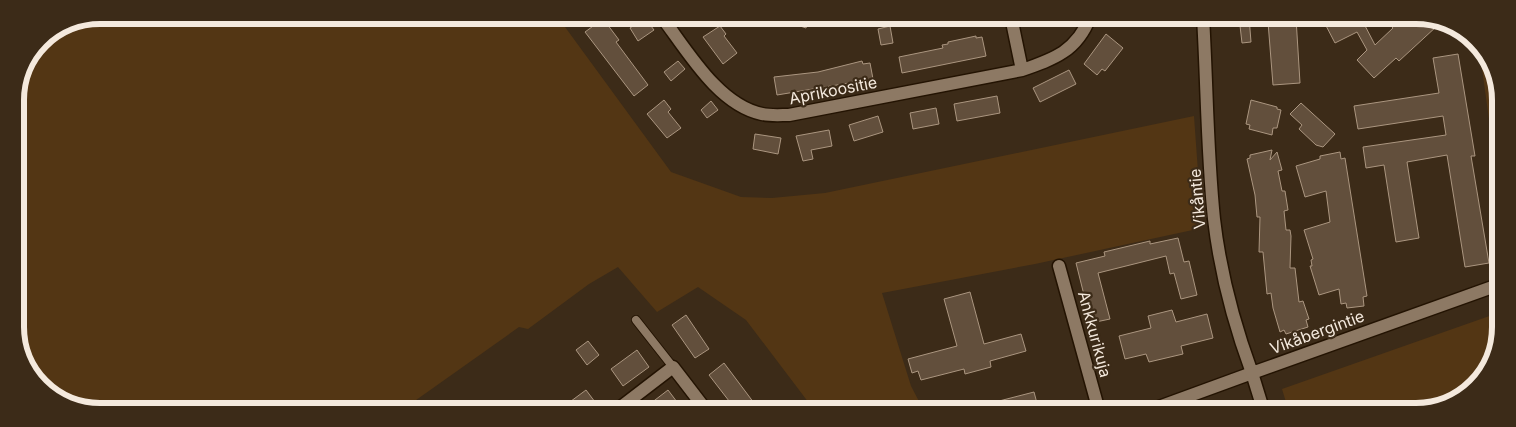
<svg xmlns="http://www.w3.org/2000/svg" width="1516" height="427" font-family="Inter,sans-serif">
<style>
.green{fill:#533614}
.building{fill:#624f3c;stroke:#ab9680}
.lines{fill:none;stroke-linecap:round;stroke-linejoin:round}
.lane-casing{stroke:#231302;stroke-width:10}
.street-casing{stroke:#231302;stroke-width:15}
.secondary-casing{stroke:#231302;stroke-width:15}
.lane{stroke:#8d7964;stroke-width:8}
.street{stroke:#8d7964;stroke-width:12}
.secondary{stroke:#8d7964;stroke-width:12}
.labels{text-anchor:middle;stroke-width:4.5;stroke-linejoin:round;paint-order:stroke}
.street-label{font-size:16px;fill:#f4e9dd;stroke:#3c2b18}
.rim{fill:none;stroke:#f4e9dd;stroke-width:6}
</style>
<rect width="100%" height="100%" fill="#3c2b18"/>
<path class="green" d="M100,15L557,16L671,172L741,197L772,198L825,193L1194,116L1202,228L1035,264L882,293L911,386L924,411H815L746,320L698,287L657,312L618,267L589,284L528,329L519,327L402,410L78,409L40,387L17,344L15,94L40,40L68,21Z
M1479,44L1499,83V192L1480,54Z
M1498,313V349L1468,394L1422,412H1289L1282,389Z
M1244,403L1246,411H1220Z"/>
<path class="building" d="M778,16H810L806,28L777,18Z
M1239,17H1249L1251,42L1242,43Z
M1273,17L1296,18L1300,83L1273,85L1268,22H1274Z
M645,18L654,30L638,41L630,28Z
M1322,18H1361L1375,45L1393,28L1383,18H1429L1437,26L1399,61L1396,58L1374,78L1357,60L1367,50L1357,32L1335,43Z
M600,21L604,26L607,24L619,40L616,42L648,85L634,96L585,32Z
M720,26L726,34L724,36L737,53L723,64L703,37Z
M890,26L893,43L881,45L878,29Z
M1106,34L1123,48L1105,71L1102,69L1097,75L1084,64Z
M976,36V38L982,37L986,56L902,73L899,57L943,48L942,45L948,44V42Z
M1458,54L1475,156H1471L1489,263L1465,267L1447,155L1407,162L1419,238L1396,242L1384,165L1366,168L1363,147L1446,135L1443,116L1358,129L1354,106L1439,93L1433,58Z
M678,61L685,69L671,81L664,72Z
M862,61L863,64L870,63L873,79L777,95L774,77L818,72Z
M1069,70L1076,84L1040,102L1033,88Z
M997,96L1000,113L957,121L954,104Z
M664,100L671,109L668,112L681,128L667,138L647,114Z
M1251,100L1277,107V109L1281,110L1277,128H1273L1272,135L1249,129L1250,125L1246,124Z
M711,101L718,110L707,118L701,110Z
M1301,103L1335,134L1323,147L1316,145L1299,129L1302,125L1290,114Z
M936,108L939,124L913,129L910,113Z
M878,116L883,132L854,141L849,125Z
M829,130L832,146L811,150L813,159L803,161L796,136Z
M755,134L781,138L778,154L753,149Z
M1272,150L1270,160L1277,152L1282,170L1278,171L1282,191H1285L1288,210L1284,211L1286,230H1290L1291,236L1290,268H1295L1299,302L1303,301L1309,319L1306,320L1308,327L1286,334L1284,330L1280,332L1273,308L1271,293L1267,294L1263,252H1259L1260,217H1257L1255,195L1247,159L1250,158V155Z
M1340,152L1341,159L1345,158L1367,296L1363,297L1364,306L1347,308L1346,303L1341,304L1339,289L1319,295L1310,266H1312L1311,260L1313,259L1304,230L1330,222L1326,191L1305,197L1296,166L1320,159V156Z
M1178,238L1184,262L1189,261L1197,295L1181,299L1174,273L1170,274L1166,256L1098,273L1110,319L1091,323L1076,263L1105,256L1104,252L1150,241V244Z
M970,292L984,344L1021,334L1026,351L990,361L991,367L965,374L964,369L921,380L918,371L912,373L908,359L957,346L944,299Z
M1172,310L1176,322L1207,314L1213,338L1181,346L1183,354L1149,362L1146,354L1125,359L1119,336L1151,328L1148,316Z
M686,315L709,349L695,358L672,325Z
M588,341L599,355L587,365L576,350Z
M637,350L649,367L623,386L611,369Z
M724,363L760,411L736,410L709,375Z
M586,390L598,406L593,410H559Z
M668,390L683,410H642Z
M1034,392L1039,411H973L972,408Z"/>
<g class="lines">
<defs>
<path id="lane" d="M636,320L673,367"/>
<path id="street" d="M661,16C687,50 718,105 762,114C771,116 781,115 789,115L1022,70C1054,59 1077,51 1090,17
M1011,17L1022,70
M1059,266L1099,411
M617,410L673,367L706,410
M1148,411L1252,373L1264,412"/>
<path id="secondary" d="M1203,17C1207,84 1207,152 1214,219C1220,271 1234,324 1252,373L1498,285"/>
</defs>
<use href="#lane" class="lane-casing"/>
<use href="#street" class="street-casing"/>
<use href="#secondary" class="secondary-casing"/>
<use href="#lane" class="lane"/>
<use href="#street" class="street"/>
<use href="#secondary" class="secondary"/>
</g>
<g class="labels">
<g class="street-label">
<text transform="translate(833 90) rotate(-11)" y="6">Aprikoositie</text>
<text transform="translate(1197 199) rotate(-95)" y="6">Vikåntie</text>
<text transform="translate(1317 332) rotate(-20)" y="6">Vikåbergintie</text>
<text transform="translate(1095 334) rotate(75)" y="6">Ankkurikuja</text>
</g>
</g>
<path d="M0 0H1516V427H0ZM100 24H1416A76 76 0 0 1 1492 100V327A76 76 0 0 1 1416 403H100A76 76 0 0 1 24 327V100A76 76 0 0 1 100 24Z" fill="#3c2b18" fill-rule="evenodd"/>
<path class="rim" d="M100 24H1416A76 76 0 0 1 1492 100V327A76 76 0 0 1 1416 403H100A76 76 0 0 1 24 327V100A76 76 0 0 1 100 24Z"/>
</svg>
